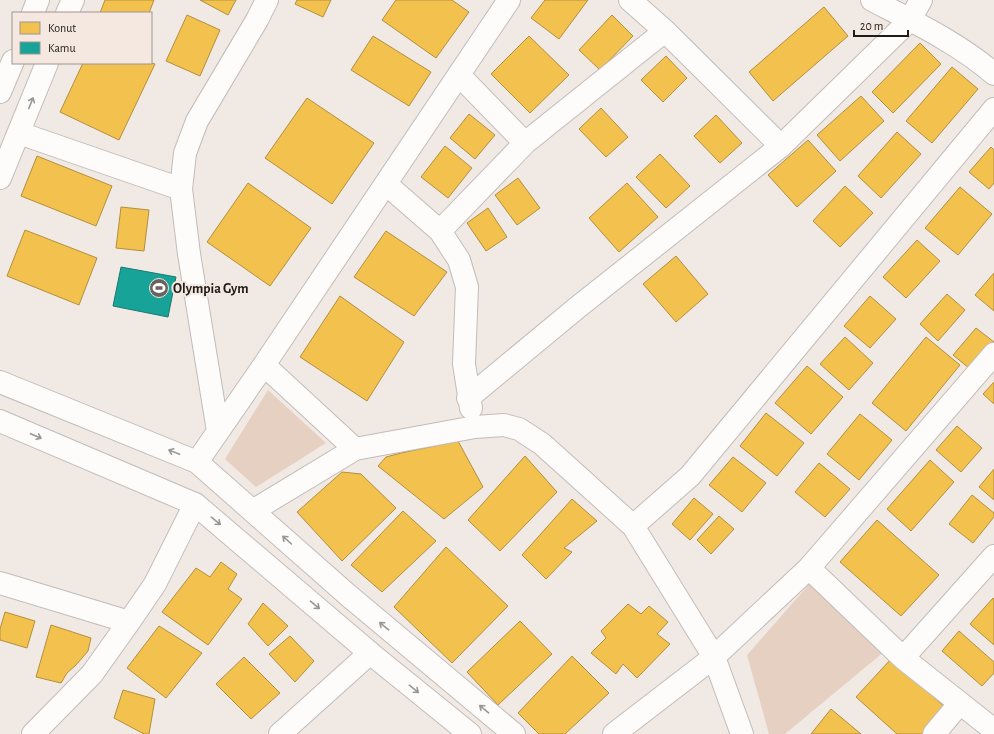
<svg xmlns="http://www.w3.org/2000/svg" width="994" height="734" font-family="'Alegreya Sans',sans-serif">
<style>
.green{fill:#e6d0c2}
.homes{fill:#f2c14e;stroke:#b38f3e}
.public{fill:#17a398;stroke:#197a72}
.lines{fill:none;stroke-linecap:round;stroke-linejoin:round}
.minor-casing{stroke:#c2bcb9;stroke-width:24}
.major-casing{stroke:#c2bcb9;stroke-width:24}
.minor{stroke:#fdfcfb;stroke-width:22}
.major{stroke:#fdfcfb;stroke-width:22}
.oneway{stroke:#999795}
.labels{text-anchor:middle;stroke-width:4;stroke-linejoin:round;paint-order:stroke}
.poi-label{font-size:14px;font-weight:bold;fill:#1f1b18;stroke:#f4e8e0;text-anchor:start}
</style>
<rect width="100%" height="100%" fill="#f0e9e4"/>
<path class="green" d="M268,390L326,443L256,487L225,459Z
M812,581L885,651L785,734H769L747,655Z"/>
<path class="homes" d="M105,0H154L149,13H100Z
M200,0H236L228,15Z
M297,0H331L323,17L295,4Z
M396,0H452L469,12L436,58L382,20Z
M545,0H588L559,39L531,18Z
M824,7L848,36L773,101L749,72Z
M187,15L220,30L200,76L166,61Z
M612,15L633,36L600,70L579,50Z
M373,36L431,72L409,106L351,70Z
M529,36L569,75L530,113L491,74Z
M920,43L941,64L893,113L872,92Z
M666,56L687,78L663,102L641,80Z
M83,63H151L155,64L119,140L60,112Z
M952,67L978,89L932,143L906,121Z
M861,96L884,121L840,161L817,135Z
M307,98L374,143L332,204L265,158Z
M601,108L628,137L606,157L579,129Z
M469,114L495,135L475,159L450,138Z
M716,115L742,143L720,163L694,136Z
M897,132L921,154L881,198L858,176Z
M808,140L836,171L797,207L768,175Z
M445,146L472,168L448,198L421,177Z
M991,147L994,150V183L989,189L969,172Z
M660,154L690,186L666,208L636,177Z
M37,156L112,186L96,226L21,196Z
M518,178L540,208L517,225L495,195Z
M248,183L311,228L270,286L207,242Z
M627,183L658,217L619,252L589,218Z
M845,186L873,213L840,247L813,221Z
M960,187L992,214L958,255L925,228Z
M121,207L149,210L144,251L116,248Z
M488,208L507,237L486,251L467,223Z
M25,230L97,258L79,305L7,276Z
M386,231L447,272L414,316L354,277Z
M917,240L940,261L906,298L883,277Z
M676,256L708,294L676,322L643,284Z
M994,273V311L975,295Z
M947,294L965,310L938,341L920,324Z
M340,296L404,342L367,401L300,357Z
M870,296L896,319L870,348L844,326Z
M976,328L994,342V350L975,373L953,355Z
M845,337L873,363L849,390L820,364Z
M926,337L960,365L906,431L872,403Z
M807,366L843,397L811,434L775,403Z
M994,382V404L983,394Z
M766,413L804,443L777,476L740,446Z
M860,414L892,440L859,480L827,454Z
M957,426L982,448L961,472L936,450Z
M458,441L483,487L444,519L378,466L386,457L401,453Z
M525,456L557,492L500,551L468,520Z
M733,457L766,483L742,512L709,485Z
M930,460L954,482L911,531L887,509Z
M819,463L850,489L825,517L795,492Z
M994,469V500L979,487Z
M342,472L361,474L396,508L342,561L297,512Z
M972,495L994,513V517L973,543L949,524Z
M694,498L713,514L690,540L672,524Z
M572,499L597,521L564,548L572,552L546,579L522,555Z
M403,511L436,541L382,592L351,565Z
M719,516L734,529L711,554L697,540Z
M877,520L939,575L901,616L840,562Z
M446,547L508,606L452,663L394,607Z
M221,562L237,574L228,589L242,599L208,645L162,612L196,568L210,577Z
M993,598L994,599V645L970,624Z
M263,603L288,626L268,646L248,624Z
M628,604L641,614L649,606L668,622L657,634L670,644L637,678L623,664L616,674L591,653L606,638L601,631Z
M5,612L35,621L27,648L0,640V629Z
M520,621L552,654L498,705L467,672Z
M51,625L91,638L88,651L76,665L67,673L61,683L36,677Z
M159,626L202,653L166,698L127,668Z
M959,631L994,662V673L982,686L942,651Z
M290,636L314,661L295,682L269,654Z
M572,656L609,693L565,734H539L518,713Z
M244,657L280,693L251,719L216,684Z
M891,659L946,708L923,734H897L856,697Z
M123,690L155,699L149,734H144L114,718Z
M831,709L861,734H811Z"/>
<path class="public" d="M121,267L176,277L168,317L113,306Z"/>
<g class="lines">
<defs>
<path id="minor" d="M630,0L665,31L781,146
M872,0C912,21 960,44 994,74
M459,75L525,143
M19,133L181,189
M386,184L440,231L459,260L467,287L464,364L471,408
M440,231L525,143L665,31
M264,365L355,449
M468,398L578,307L781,146L910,20L921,0
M218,431L189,254L181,189L185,153L197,121L257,20L267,0
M197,462L264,365L509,0
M254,510L355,449L475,427L504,425L519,429L542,444L633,526L714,657L742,734
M633,526L690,476L994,109
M809,568L903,658L994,730
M0,583L129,622
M903,658L994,556
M33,734L92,674L129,622L155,584L195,504
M280,734L370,653
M614,734L714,657L809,568L994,354
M934,734L960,703"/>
<path id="major" d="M33,13L38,0
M67,13L73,0
M0,92L13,61
M0,178L47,63
M0,382L197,462L349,596L514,734
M0,421L195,504L370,653L470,734"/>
</defs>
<use href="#minor" class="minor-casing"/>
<use href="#major" class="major-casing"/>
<use href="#minor" class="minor"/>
<use href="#major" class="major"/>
</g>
<defs><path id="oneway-shaft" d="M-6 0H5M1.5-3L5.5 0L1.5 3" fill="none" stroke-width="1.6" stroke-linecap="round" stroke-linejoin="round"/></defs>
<g class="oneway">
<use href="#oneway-shaft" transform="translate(31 103) rotate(-68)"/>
<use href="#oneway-shaft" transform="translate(36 436) rotate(23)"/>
<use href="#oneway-shaft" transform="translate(174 452) rotate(-158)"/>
<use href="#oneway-shaft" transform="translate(216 521) rotate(40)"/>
<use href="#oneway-shaft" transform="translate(287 540) rotate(-138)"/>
<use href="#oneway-shaft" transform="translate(315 605) rotate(40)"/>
<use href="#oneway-shaft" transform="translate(384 626) rotate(-140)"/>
<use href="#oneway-shaft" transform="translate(414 689) rotate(39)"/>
<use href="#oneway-shaft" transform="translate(484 709) rotate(-140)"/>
</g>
<defs>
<symbol id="stadium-disc" viewBox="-11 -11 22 22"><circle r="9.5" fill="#68635f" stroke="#f4e8e0"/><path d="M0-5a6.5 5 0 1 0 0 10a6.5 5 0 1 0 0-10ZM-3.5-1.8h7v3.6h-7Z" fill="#fff"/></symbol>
</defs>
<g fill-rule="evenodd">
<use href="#stadium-disc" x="148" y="277" width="22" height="22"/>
</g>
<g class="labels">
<g class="poi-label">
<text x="173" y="293">Olympia Gym</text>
</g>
</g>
<rect x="12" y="12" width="140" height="52" fill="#f4e8e0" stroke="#9f9690"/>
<rect x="20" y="22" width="20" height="12" fill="#f2c14e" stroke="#9f9690"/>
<text x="48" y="32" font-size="12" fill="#1f1b18">Konut</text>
<rect x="20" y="42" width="20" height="12" fill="#17a398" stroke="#9f9690"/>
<text x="48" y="52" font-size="12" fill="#1f1b18">Kamu</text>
<path d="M854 30v6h54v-6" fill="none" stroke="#1f1b18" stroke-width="2"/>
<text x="860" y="30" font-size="12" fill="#1f1b18" stroke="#f4e8e0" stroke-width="3" paint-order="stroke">20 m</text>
</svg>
